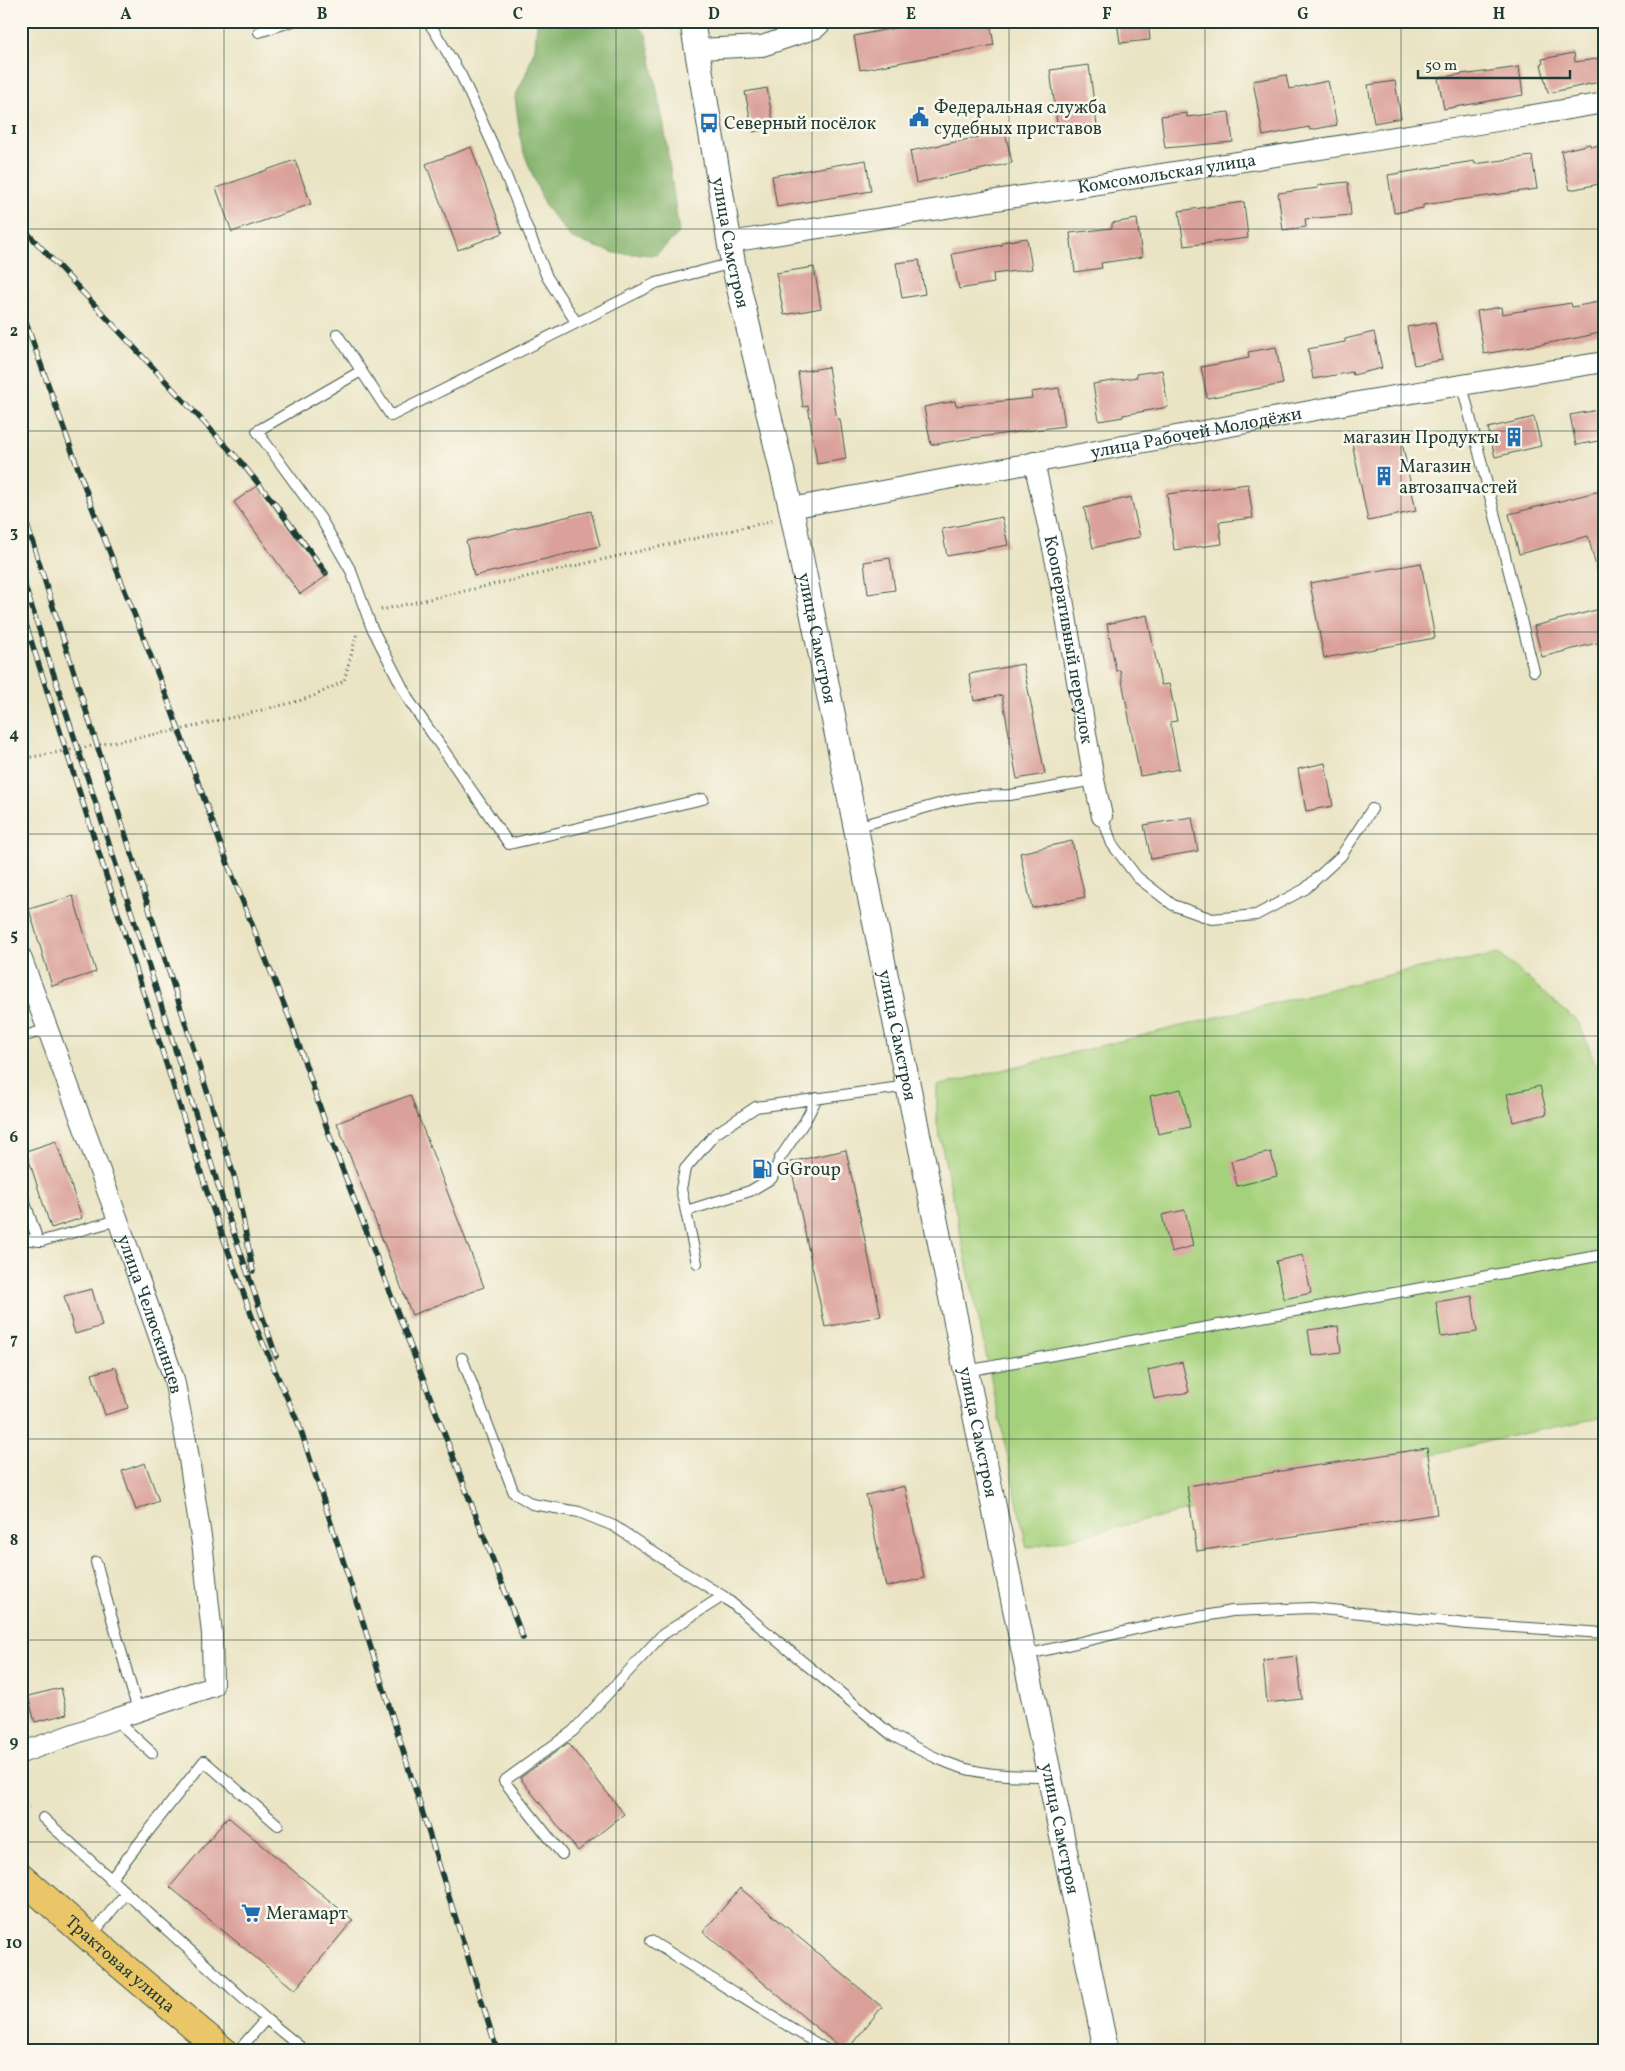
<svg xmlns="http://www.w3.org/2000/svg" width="1625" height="2071" font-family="Vollkorn,serif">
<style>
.green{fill:#a6d17c;stroke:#628758}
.forest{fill:#84b36c;stroke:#527850}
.building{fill:#daa19a}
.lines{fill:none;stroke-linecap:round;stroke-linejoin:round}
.service-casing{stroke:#3d564a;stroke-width:12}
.minor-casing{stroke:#3d564a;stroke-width:22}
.tertiary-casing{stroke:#3d564a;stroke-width:26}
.primary-casing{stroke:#3d564a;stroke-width:30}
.path{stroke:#3d564a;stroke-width:3;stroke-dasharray:1 4;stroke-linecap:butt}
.service{stroke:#fff;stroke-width:10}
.minor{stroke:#fff;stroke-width:20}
.tertiary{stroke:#fff;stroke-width:24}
.primary{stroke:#ebc669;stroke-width:28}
.rail-casing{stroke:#1f3d34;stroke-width:5.5}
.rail{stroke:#fbf7ec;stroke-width:4;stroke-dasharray:11;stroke-linecap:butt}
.grid{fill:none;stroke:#1f3d34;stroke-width:1;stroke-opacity:0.55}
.labels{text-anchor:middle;stroke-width:5;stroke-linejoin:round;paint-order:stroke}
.poi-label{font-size:18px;fill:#1f3d34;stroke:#fbf7ec;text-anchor:start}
.street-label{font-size:18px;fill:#1f3d34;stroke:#fbf7ec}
.neatline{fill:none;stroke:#1f3d34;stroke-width:2}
.grid-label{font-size:16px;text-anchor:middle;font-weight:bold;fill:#1f3d34}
</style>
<rect width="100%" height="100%" fill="#fbf7ec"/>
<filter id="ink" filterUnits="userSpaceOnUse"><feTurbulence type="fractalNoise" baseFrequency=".02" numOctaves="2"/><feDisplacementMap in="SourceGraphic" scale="10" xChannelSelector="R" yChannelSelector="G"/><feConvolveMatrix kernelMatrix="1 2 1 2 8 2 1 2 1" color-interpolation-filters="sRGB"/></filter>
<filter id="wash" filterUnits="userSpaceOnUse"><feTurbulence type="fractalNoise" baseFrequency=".0096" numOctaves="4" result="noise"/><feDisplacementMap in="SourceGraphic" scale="20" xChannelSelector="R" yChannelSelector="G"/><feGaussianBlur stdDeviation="1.12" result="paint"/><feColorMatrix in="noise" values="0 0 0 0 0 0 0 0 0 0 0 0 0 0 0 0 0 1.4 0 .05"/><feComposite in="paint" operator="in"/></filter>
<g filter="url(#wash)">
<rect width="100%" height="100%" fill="#eae4c4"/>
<path class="green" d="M1499,954L1579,1023L1604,1085V1417L1516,1435L1027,1548L937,1123V1086L1413,969Z"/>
<path class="forest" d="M537,21H633L646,34L664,126L679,233L656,255L615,253L572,239L545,206L522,148L515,97L525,76L535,48Z"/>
<g id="blocks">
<path class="building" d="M929,21H990L994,45L860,70L854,36Z
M1117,21H1148L1150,40L1120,43Z
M1574,53L1575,62L1604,58V81L1548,93L1541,64H1543L1542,59Z
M1089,65L1097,126L1058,131L1050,70Z
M1519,67L1523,95L1444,109L1438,78L1468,73L1469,74Z
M1286,75L1289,89L1328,81L1337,125L1310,130L1309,127L1263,136L1253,81Z
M1395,81L1401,118L1374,123L1368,85Z
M767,88L774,128L753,132L745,92Z
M1229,112L1233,142L1165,148L1161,116L1187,113V117Z
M1005,132L1012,163L916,183L910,151Z
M1590,144L1591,147L1604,144V183L1570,190L1561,151Z
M471,147L503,233L458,250L426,164Z
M1532,156L1537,189L1423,205V208L1394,213L1388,175L1474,161L1475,164Z
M295,160L311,204L232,232L216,188Z
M866,160L871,191L777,207L772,176Z
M1348,182L1351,215L1305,219L1306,227L1283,230L1278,193L1318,188V185Z
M1244,202L1248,238L1184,246L1179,211Z
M1137,219L1142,257L1101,263L1102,268L1075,272L1070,233L1112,228V223Z
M1027,238L1032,269L993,274L994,283L959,289L952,254L1002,245V242Z
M919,260L925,294L902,298L896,263Z
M814,267L821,308L784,315L776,273Z
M1604,301V332L1577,338L1484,354L1477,311L1501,307L1502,314L1571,303L1572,307Z
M1435,322L1442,360L1414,365L1407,327Z
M1374,332L1382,368L1353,375L1352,372L1313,379L1308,349L1345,342V339Z
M1276,347L1283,384L1207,398L1201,367L1249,358L1248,352Z
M828,367L837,419H840L846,459L817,464L808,406L803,407L798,372Z
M1162,370L1168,407L1123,415V417L1099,421L1093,384L1137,377L1136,374Z
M1059,388L1065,426L972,438L931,445L924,407L955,401L956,406L1032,398L1031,392Z
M1604,409V440L1576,445L1570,415Z
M1534,417L1541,446L1495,457L1488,428Z
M1400,432L1416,511L1368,521L1352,442Z
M1248,484L1253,518L1219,522L1222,544L1174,550L1167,494Z
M258,485L325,577L300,594L234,502Z
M1604,490V573L1598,574L1588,536L1519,554L1509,514Z
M1131,497L1140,537L1093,548L1084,508Z
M591,511L600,546L474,576L466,541Z
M1002,517L1008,545L947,556L942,529Z
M890,558L895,590L868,594L864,562Z
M1421,563L1435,638L1324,658L1310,583Z
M1604,608V641L1542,657L1534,626Z
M1147,615L1161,685L1169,684L1177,721L1170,722L1179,769L1140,776L1120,670L1116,671L1107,624Z
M1023,664L1045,774L1017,779L1002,695L974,701L969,674Z
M1325,763L1333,806L1306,811L1298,769Z
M1192,817L1198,851L1151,859L1144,825Z
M1072,841L1085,897L1032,908L1020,853Z
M73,896L96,972L52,986L29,909Z
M1540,1086L1547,1114L1513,1122L1507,1094Z
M1181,1089L1190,1127L1158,1134L1150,1096Z
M410,1095L484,1287L412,1315L337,1123Z
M56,1141L82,1218L51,1228L26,1151Z
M846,1150L881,1316L825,1327L790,1162Z
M1271,1152L1277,1176L1237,1186L1231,1161Z
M1185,1210L1193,1246L1171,1252L1162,1215Z
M1303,1255L1311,1293L1284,1299L1276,1261Z
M92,1289L102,1326L75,1334L64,1296Z
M1472,1296L1477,1332L1441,1337L1436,1302Z
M1338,1326L1341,1352L1312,1356L1308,1330Z
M1182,1362L1189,1392L1154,1399L1148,1370Z
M116,1367L128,1408L105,1415L92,1374Z
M1427,1448L1437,1514L1197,1551L1187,1486Z
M145,1463L159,1501L136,1510L122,1471Z
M905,1486L924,1578L886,1587L866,1495Z
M1297,1656L1302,1699L1267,1703L1263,1660Z
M61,1688L67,1714L35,1722L28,1696Z
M568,1743L624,1814L578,1851L520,1778Z
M228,1817L353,1920L295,1990L170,1887Z
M740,1888L882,2007L847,2050H843L703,1932Z"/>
</g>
</g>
<g filter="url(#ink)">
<use href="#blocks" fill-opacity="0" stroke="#3d564a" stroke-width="1"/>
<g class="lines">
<defs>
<path id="service" d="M427,21L433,29L461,75L498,156L547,277L576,322
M259,32L293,21
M337,334L391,416L656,283L733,263
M361,371L257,431L321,519L351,571L371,626L410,702L509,844L703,799
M1462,385L1534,671
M1102,816L1112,844L1137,877L1173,905L1212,919L1256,915L1305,889L1341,856L1372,809
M856,827L953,800L978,796L1010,795L1094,780
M21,1037L49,1029
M21,1191L38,1241
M686,1211L750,1191L772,1178L780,1158L805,1121L817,1098
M21,1239L42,1241L118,1220
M697,1263L681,1189L685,1169L715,1134L756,1107L908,1086
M462,1358L514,1493L532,1504L579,1512L614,1526L674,1566L723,1596L893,1736C917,1748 946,1765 971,1770C997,1776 1022,1776 1048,1776
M966,1371L1597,1256
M96,1562L138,1711
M1025,1655L1153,1625L1232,1611L1312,1608L1468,1624L1604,1633
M115,1719L152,1753
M43,1818L266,2019L304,2050
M562,1854L504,1781L573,1731L662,1635L723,1596
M110,1880L204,1761L278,1825
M91,1936L125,1894
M651,1941L827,2050
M239,2050L266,2019"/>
<g id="minor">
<path d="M698,49L762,46L816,28L823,21"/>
<path id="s1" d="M730,242L1516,118L1604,103"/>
<path id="s2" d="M1034,462L1059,576L1094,780L1102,816"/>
<path id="s3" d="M791,508L1369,400L1604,362"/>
<path id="s4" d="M21,957L118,1220L174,1379L187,1446L203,1550L212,1634L213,1686L115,1719L21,1753"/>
</g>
<g id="tertiary">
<path id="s5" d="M692,21L733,263L791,508L966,1371L1106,2050"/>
</g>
<g id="primary">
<path id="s6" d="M21,1877L121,1965L222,2050"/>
</g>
</defs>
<use href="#service" class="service-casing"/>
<use href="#minor" class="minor-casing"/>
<use href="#tertiary" class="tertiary-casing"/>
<use href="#primary" class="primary-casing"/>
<path class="path" d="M381,610L772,521
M21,759L184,729L295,702L314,696L344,681L357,633
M21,1802L30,1807"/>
<use href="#service" class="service"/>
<use href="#minor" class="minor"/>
<use href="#tertiary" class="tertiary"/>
<use href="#primary" class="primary"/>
<defs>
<path id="rail" d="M21,226L240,461L275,504L326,573
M21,309L92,507L166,695L229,867L291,1022L330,1137L523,1638
M21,506L235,1179L253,1271
M21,574L146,957L224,1204L276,1356
M21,609L210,1201L255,1325L299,1425L354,1594L497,2050"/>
</defs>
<use href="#rail" class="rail-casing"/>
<use href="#rail" class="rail"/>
</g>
</g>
<path class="grid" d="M224,21V2050M420,21V2050M616,21V2050M812,21V2050M1009,21V2050M1205,21V2050M1401,21V2050M21,229H1604M21,431H1604M21,632H1604M21,834H1604M21,1036H1604M21,1237H1604M21,1439H1604M21,1640H1604M21,1842H1604"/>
<defs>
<symbol id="civic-bare" viewBox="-9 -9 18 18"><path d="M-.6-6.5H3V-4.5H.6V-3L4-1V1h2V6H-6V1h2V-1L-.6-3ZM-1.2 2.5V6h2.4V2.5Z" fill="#1f6fb2" stroke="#fbf7ec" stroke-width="2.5" paint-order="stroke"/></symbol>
<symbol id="bus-bare" viewBox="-9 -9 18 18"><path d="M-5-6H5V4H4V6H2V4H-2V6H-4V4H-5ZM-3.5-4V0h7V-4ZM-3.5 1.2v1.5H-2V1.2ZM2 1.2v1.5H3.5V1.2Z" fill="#1f6fb2" stroke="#fbf7ec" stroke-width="2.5" paint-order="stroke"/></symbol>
<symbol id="building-bare" viewBox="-9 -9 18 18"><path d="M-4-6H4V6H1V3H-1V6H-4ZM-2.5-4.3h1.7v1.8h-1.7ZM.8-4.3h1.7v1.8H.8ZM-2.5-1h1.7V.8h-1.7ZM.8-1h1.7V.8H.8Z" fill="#1f6fb2" stroke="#fbf7ec" stroke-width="2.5" paint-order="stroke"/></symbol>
<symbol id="fuel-bare" viewBox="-9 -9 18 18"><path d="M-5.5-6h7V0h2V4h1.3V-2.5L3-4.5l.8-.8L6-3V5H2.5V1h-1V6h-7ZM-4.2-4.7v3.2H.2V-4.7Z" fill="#1f6fb2" stroke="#fbf7ec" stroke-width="2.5" paint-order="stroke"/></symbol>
<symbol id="supermarket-bare" viewBox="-9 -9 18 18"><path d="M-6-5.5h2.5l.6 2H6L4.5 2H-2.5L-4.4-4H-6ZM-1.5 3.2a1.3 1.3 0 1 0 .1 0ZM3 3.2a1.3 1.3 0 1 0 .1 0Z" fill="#1f6fb2" stroke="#fbf7ec" stroke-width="2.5" paint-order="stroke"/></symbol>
</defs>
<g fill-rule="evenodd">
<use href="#civic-bare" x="905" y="103" width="28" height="28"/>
<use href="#bus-bare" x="695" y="109" width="28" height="28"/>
<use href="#building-bare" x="1500" y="423" width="28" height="28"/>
<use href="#building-bare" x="1370" y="462" width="28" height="28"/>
<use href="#fuel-bare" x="748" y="1155" width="28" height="28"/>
<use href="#supermarket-bare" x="237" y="1899" width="28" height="28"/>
</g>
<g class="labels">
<g class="poi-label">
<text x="934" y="113">Федеральная служба<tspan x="934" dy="21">судебных приставов</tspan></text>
<text x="724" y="129">Северный посёлок</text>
<text x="1499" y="443" text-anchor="end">магазин Продукты</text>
<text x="1399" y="472">Магазин<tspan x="1399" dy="21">автозапчастей</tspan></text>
<text x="777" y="1175">GGroup</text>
<text x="266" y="1919">Мегамарт</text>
</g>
<g class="street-label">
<text dy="6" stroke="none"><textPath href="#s1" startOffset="442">Комсомольская улица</textPath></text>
<text dy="6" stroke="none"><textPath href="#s5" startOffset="225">улица Самстроя</textPath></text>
<text dy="6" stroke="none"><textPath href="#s3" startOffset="412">улица Рабочей Молодёжи</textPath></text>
<text dy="6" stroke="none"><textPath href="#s5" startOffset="630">улица Самстроя</textPath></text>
<text dy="6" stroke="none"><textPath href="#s2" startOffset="181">Кооперативный переулок</textPath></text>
<text dy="6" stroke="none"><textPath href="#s5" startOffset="1035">улица Самстроя</textPath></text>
<text dy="6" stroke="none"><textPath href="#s4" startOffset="380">улица Челюскинцев</textPath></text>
<text dy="6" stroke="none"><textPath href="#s5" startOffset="1440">улица Самстроя</textPath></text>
<text dy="6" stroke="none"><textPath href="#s5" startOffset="1845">улица Самстроя</textPath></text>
<text dy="6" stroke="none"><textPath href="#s6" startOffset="132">Трактовая улица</textPath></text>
</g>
</g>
<rect width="1625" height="2071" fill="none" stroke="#fbf7ec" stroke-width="55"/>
<path d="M1418 70v8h152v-8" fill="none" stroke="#1f3d34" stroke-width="2.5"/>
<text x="1425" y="70" font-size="15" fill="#1f3d34" stroke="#fbf7ec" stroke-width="4" paint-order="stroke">50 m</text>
<rect x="28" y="28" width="1570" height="2016" class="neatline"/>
<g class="grid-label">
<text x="126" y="19">A</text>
<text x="322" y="19">B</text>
<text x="518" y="19">C</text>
<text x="714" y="19">D</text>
<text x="911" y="19">E</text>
<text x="1107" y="19">F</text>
<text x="1303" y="19">G</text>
<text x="1499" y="19">H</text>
<text x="14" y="134">1</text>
<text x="14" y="336">2</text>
<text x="14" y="537">3</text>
<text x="14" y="739">4</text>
<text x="14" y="940">5</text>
<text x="14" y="1142">6</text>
<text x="14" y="1344">7</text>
<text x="14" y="1545">8</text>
<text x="14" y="1747">9</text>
<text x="14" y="1948">10</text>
</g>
</svg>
